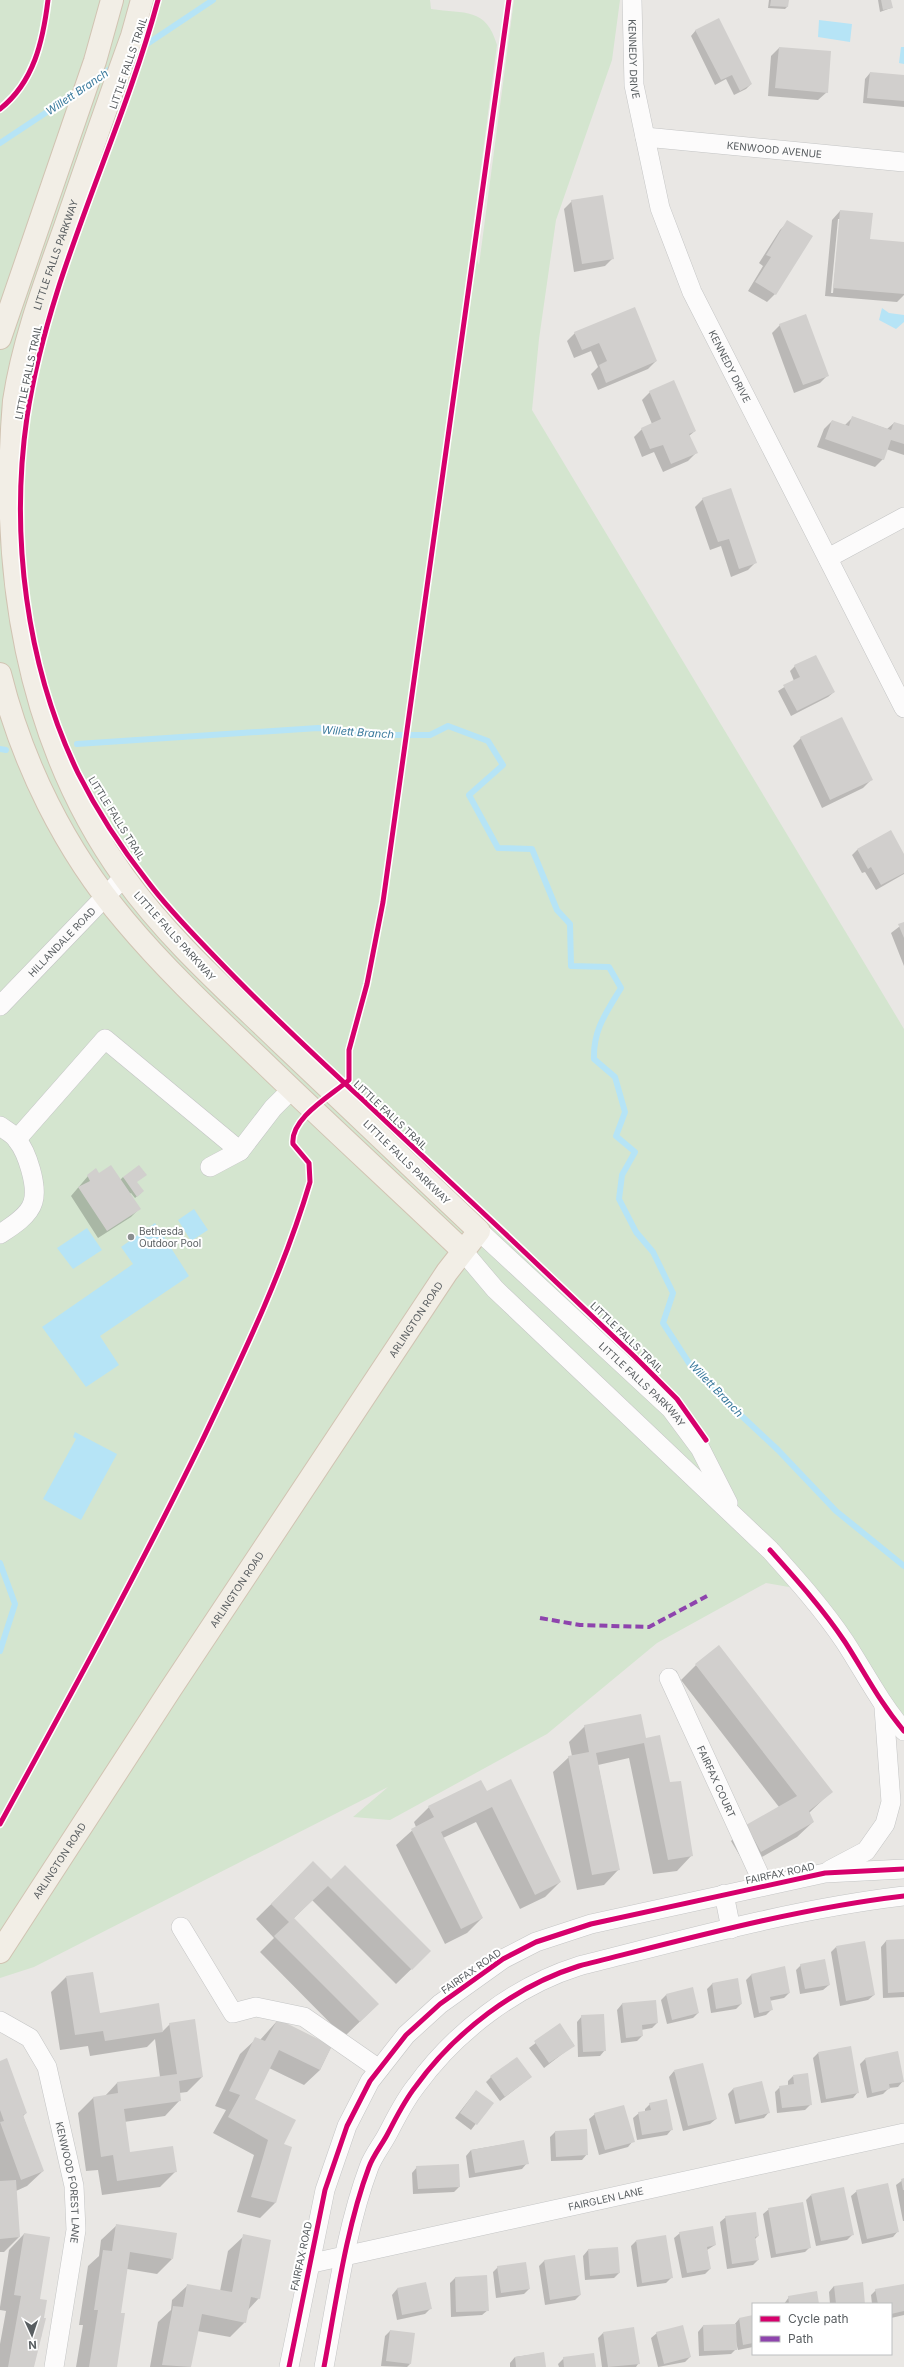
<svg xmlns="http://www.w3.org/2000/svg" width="904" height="2367" font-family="Inter,sans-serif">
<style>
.green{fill:#d4e5cf}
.water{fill:#b6e4f6}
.shadow{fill:#0003;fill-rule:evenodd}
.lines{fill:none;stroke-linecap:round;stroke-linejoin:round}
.stream{stroke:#b6e4f6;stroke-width:6}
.building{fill:#d1cfcd}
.minor-casing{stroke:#c4c5c5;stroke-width:20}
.major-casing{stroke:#d1c3b2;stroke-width:24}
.minor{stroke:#fcfbfb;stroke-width:19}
.major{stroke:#f2eee6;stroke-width:22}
.quiet{stroke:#8e44ad;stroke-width:4;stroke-dasharray:8 4;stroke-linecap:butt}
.cycleway-casing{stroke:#fff;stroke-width:8}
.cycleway{stroke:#d6006c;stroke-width:5}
.poi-dot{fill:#8b8e8f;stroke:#fff;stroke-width:1.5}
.labels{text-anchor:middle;stroke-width:4;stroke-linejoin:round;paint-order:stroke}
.street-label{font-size:10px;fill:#595e61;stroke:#fff}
.poi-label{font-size:10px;fill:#595e61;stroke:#fff;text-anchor:start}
.water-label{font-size:11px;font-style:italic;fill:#39799c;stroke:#fff}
</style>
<rect width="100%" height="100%" fill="#e9e7e4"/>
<path class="green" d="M0,0H430L431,9C465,14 486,7 497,45L471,243L479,265L514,0H620L612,60L556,220L539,339L532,410L904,1029V1731L806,1590L766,1583L657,1643L547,1734L390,1820L353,1817L388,1787L34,1967L0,1978Z"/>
<path class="water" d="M819,20L852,24L850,42L818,37Z
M901,47H904V64L899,63Z
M882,308L889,313L904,315V322L896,329L879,320Z
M194,1209L208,1230L191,1241L178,1220Z
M155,1223L189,1276L100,1336L119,1365L86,1387L42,1327L133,1264L121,1247Z
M87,1228L102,1250L73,1269L57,1248Z
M75,1432L117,1454L81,1520L43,1499L76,1439L73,1437Z"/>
<path class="shadow" d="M769,0H788L787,7L785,9L768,8Z
M878,0H890L891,8L880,12Z
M696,30L751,84L746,89L734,95L726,79L715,85L691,36Z
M779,48L827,92L818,100L768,96L771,56Z
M870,73L904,76V107L863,103L865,79Z
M572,201L613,258L605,266L574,272L564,209Z
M840,211L869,240L904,243V295L897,302L825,296L832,220ZM838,219H840L833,293H831Z
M788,222L811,236L775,294L767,302L748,291L763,266L759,263L780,230Z
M780,325L828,375L820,383L794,393L772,333Z
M575,333L656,361L648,369L598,390L591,374L598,367L591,351L574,358L567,341Z
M650,392L695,431L689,436L696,453L688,461L663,472L654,452L642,457L634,437L642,429L652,424L642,400Z
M853,417L887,429L894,423L904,426V455L886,449L883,459L875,467L817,447L824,429L832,421L845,425Z
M703,499L756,562L748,570L731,577L721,546L710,550L695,507Z
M795,666L834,692L828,697L791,716L778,691L794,681L790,671Z
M801,738L871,780L863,788L822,808L793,746Z
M890,832L904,856V874L876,890L865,872L862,873L852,855L857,850Z
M904,923V966L891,933Z
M99,1175L120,1180L123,1177L136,1182L141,1193L135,1198L131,1193L129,1194L139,1209L131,1217L98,1238L71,1196L88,1176Z
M696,1665L831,1792L809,1813L813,1822L797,1837L746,1866L731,1841L747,1826L779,1807L681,1680Z
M585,1726L645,1739L669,1783L692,1855L677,1871L653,1874L629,1758L598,1765L619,1869L604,1885L577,1890L553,1772L569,1757L572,1756L569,1742Z
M487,1792L560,1882L545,1897L520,1909L476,1822L443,1838L482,1918L467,1933L445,1944L396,1845L416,1827L414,1822L429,1807Z
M313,1863L331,1880L430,1951L396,1984L312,1900L293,1919L378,2004L344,2037L260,1952L274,1938L256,1919Z
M904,1940V1997L883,1998L881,1947L886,1941Z
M836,1947L874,1995L868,2000L840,2006L831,1952Z
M801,1965L829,1985L823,1990L800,1994L796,1970Z
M784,1968L789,1993L784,1998L769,2001L771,2010L766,2015L754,2018L746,1980L751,1975Z
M66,1977L99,2014L162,2032L170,2024L202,2077L187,2092L179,2093L180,2100L165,2116L124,2122L129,2153L176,2171L160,2187L102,2195L98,2170L86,2171L78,2113L93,2098L105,2096L117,2083L160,2077L155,2039L147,2047L90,2056L88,2046L60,2050L51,1992Z
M737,1980L741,2004L736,2009L711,2013L707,1989L712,1984Z
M666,1995L698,2013L693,2018L667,2024L661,2000Z
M655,2001L657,2023L652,2028L641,2030L642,2036L637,2041L621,2043L617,2010L622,2004Z
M582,2016L605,2050L600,2056L578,2057L577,2022Z
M278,2020L331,2047L320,2070L304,2085L269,2068L254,2100L283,2145L290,2148L275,2203L260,2218L237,2212L254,2155L213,2133L226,2110L215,2106L240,2054L256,2039L260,2040Z
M560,2025L574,2045L544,2068L529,2048Z
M818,2053L858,2092L853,2098L821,2103L813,2058Z
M865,2059L903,2081L898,2087L889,2088L883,2094L867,2098L860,2064Z
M0,2062L26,2113L23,2116L43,2171L27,2186L16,2191L19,2237L4,2252H0Z
M674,2071L716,2119L710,2124L683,2131L669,2077Z
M793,2076L811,2104L805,2110L777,2113L775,2092L780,2087L788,2086V2081Z
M491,2077H531L500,2101L486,2082Z
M733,2089L769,2112L764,2118L735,2124L728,2094Z
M476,2091L492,2103L471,2130L455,2118Z
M650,2104L672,2129L667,2135L637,2140L633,2118L639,2113L645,2112V2109Z
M595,2114L633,2141L628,2147L599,2155L589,2119Z
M586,2130L587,2154L582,2160L551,2161L550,2137L555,2132Z
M523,2141L527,2163L522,2169L469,2178L466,2156L471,2150Z
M417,2167L459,2187L454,2192L413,2194L412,2173Z
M904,2179V2221H903L896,2185Z
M857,2191L898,2231L893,2237L862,2244L851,2196Z
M811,2195L853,2234L847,2240L816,2246L806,2200Z
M769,2209L810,2247L805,2252L771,2258L763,2214Z
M726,2217L758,2236L755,2239L758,2260L753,2265L727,2269L720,2222Z
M117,2225L172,2259L157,2274L127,2269L119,2314L116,2367H76L83,2325H79L88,2266L99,2256L101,2240Z
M680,2233L715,2245L707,2250L710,2269L705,2274L682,2278L674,2238Z
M24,2234L43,2319H44L41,2337L39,2340L33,2367H0V2344L6,2311L0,2310V2307L9,2250Z
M244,2236L259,2298L248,2310L245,2322L230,2337L197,2331L190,2367H150L158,2322L171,2310L172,2300L188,2285L220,2291L228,2251Z
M636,2241L672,2277L666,2283L637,2287L631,2246Z
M617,2248L619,2273L614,2278L585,2280L583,2256L588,2250Z
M574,2256L580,2295L575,2300L545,2305L539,2266L544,2261Z
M498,2267L529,2289L524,2294L496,2298L493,2272Z
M486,2276L488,2310L482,2315L451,2317L450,2283L455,2278Z
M425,2283L430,2309L425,2314L397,2320L392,2295L397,2289Z
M904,2285V2315L891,2318V2304H872L871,2295L876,2290Z
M834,2286L864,2304H830L829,2292Z
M789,2297L818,2304H784Z
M753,2316V2347L738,2350L736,2342V2349L731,2354L699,2356L698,2332L703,2326L734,2325L739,2319Z
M390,2331L410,2364L407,2367L381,2366L385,2336Z
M603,2333L638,2364L636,2367H602L598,2338Z
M657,2333L690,2357L685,2362L658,2367L651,2338Z
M543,2353L545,2367H510V2363L515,2357Z
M564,2358L595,2367H559L558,2364Z"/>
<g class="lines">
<path class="stream" d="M132,54L213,0
M96,79L113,67
M0,143L77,92
M77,744L318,728L393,735H430L448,726L488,741L503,765L469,795L498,848L532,849L557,910L570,924L571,966L609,967L621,988C606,1013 593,1030 594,1059L615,1077L625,1112L616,1136L635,1152L622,1175L619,1199L636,1232L653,1252L673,1293L663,1323L689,1363L714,1390L778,1450L836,1511L904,1566
M0,749L6,750
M0,1563L15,1604L0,1651"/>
</g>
<path class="building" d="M771,0H789L788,7L770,6Z
M881,0H891L893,8L883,10Z
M719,18L752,84L740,91L732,75L721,80L695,30Z
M779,47L831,51L828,93L775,88Z
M870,72L904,75V101L867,98Z
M603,195L614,259L582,264L571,200Z
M840,210L873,213L870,239L904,242V294L833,288Z
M787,220L813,236L776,295L755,282L771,257L766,255Z
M635,307L657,361L606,383L599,365L607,361L599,343L582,350L574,332Z
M806,314L829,376L803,385L779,324Z
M674,380L696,431L689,434L698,453L671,464L663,445L650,449L641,428L661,419L649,391Z
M852,416L891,430L894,422L904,425V444L891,440L884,460L825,439L832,420L849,426Z
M731,488L757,563L739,569L729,539L718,542L702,498Z
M816,655L835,692L797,711L783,685L800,677L794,665Z
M842,717L873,780L830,800L800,737Z
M891,830L904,854V873L881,885L871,867L868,869L857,849Z
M904,922V938L898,924Z
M111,1165L141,1209L107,1231L78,1187L90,1181L87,1175L96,1168L99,1173Z
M139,1165L147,1175L137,1182L144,1191L137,1197L123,1177Z
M719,1645L833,1792L809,1811L814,1822L761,1852L746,1825L797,1796L695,1664Z
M641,1714L646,1738L660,1735L670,1782L681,1781L693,1856L668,1860L644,1743L596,1753L620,1870L592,1875L568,1756L589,1752L584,1725Z
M511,1779L561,1882L535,1895L492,1807L441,1832L483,1918L461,1929L411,1829L434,1817L428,1806L481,1780L487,1791Z
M313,1861L331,1879L345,1865L431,1951L412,1970L328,1886L294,1918L379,2004L360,2022L274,1936L289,1922L271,1904Z
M904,1939V1992L888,1993L886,1940Z
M865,1941L875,1995L846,2001L836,1946Z
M825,1959L830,1985L805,1989L800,1964Z
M785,1966L790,1993L770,1997L773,2010L759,2013L751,1974Z
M93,1972L100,2013L159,2003L163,2032L105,2041L103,2031L75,2035L66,1976Z
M738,1978L742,2004L716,2009L712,1983Z
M693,1987L699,2013L672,2020L666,1994Z
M656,2000L658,2023L642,2025L643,2036L626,2038L622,2003Z
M604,2014L606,2051L583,2052L581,2015Z
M195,2019L203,2077L179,2081L181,2101L124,2109L130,2152L173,2146L177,2172L117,2181L113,2155L101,2157L93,2097L118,2093L117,2082L177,2074L169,2023Z
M278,2019L332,2046L320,2070L279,2050L255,2099L296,2120L284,2144L292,2147L276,2203L251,2197L268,2140L228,2117L240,2095L229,2091L255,2037L265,2041Z
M560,2023L575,2046L549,2063L534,2041Z
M851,2046L859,2093L826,2099L818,2052Z
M898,2051L904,2082L889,2084L890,2089L872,2093L865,2058Z
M517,2057L532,2077L505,2097L490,2076Z
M7,2058L27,2113L23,2115L44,2171L21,2180L0,2122L4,2121L0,2110V2061Z
M703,2063L717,2119L688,2126L674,2070Z
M808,2073L812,2105L782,2108L779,2086L794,2084L793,2075Z
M762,2081L770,2113L740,2120L733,2088Z
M476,2090L494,2103L477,2125L460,2113Z
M667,2099L673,2130L642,2135L638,2112L651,2110L649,2103Z
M624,2105L635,2142L605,2150L594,2113Z
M587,2129L588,2155L556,2157L555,2131Z
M524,2140L529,2164L475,2173L471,2150Z
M459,2164L460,2187L418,2189L416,2166Z
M904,2178V2190H903L901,2179Z
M16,2180L20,2237L0,2239V2181Z
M888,2183L899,2232L867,2239L856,2190Z
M844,2187L854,2235L821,2241L811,2194Z
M803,2202L811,2248L776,2254L768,2208Z
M756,2212L759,2236L755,2237L759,2260L732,2264L725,2216Z
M116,2224L177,2233L173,2259L130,2252L121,2313H125L117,2367H89L98,2310H94L103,2250L112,2251Z
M713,2226L716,2245L707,2247L711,2269L687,2273L679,2232Z
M24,2233L50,2237L40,2299L47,2300L44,2318H46L34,2367H8L21,2296L14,2295Z
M243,2234L271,2240L260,2299L251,2297L246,2323L202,2314L191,2367L162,2365L173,2306L183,2307L187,2284L232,2292Z
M666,2235L673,2278L642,2283L636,2240Z
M618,2247L620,2273L590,2276L588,2249Z
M575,2255L581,2295L550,2300L544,2260Z
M526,2262L530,2289L501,2293L497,2266Z
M487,2275L489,2311L456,2312L455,2277Z
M426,2282L432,2309L402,2315L397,2288Z
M863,2282L865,2304H836L834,2286Z
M904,2284V2311L891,2314V2304H878L875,2289Z
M817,2291L819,2304H789L788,2296Z
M753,2315V2343L743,2345L739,2318Z
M736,2324L737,2350L704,2351L703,2325Z
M683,2325L691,2357L664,2364L656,2332Z
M634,2327L640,2364L608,2367L603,2332Z
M390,2330L415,2333L411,2364L386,2361Z
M544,2352L546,2367H516L515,2357Z
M594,2353L596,2367H564L563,2357Z"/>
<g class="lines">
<defs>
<g id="minor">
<path id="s1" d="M632,0L634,85L645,137L660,208L692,292L904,708"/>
<path id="s2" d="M645,137L904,162"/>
<path d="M828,558L904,517"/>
<path id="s3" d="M0,1006L124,877"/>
<path d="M0,1126C5,1130 14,1134 17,1140C27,1152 38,1186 33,1202C29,1216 11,1227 0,1234"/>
<path d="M17,1139L105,1039L240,1151"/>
<path d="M210,1167L240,1151L273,1108L292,1089"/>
<path id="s4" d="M479,1231L671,1409L700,1448L728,1503"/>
<path d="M462,1250L495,1289L770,1550C796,1579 823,1609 845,1642C865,1673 880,1703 904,1731"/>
<path id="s5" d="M669,1678L764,1885"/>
<path d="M830,1870L866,1851L885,1824L891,1802L884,1708"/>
<path d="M724,1894L731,1929"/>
<path d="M181,1927L233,2013L256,2007L304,2017L379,2069"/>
<path id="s6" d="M0,2021L30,2038L47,2067L74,2186L76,2230L54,2367"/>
<path id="s7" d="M308,2264L904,2133"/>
<path d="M289,2367L325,2190L347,2126L370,2081L406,2035L440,2004L503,1959L536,1942L591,1924L825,1873L904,1869"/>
<path d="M324,2367C336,2303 346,2228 369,2167C373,2156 381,2146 387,2135C396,2118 404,2101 416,2086C455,2032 515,1986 579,1966C686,1939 794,1909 904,1896"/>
</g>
<g id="major">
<path d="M0,338L95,61L112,0"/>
<path d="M0,674C22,763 65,850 125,921C166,970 213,1014 259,1058C326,1123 395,1186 462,1250"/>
<path id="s8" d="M0,1952L170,1690L447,1272L479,1231C412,1167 344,1103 277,1039C223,987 167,937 124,877C25,739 0,568 14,401C23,341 45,283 65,227C87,163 109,99 132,36L142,0"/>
</g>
</defs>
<use href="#minor" class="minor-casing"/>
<use href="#major" class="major-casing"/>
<use href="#minor" class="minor"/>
<use href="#major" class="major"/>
<path class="quiet" d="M540,1618L580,1625L649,1627L707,1596"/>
<defs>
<path id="cycleway" d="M158,0C120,141 49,272 27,417C10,535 26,665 78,773C97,811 122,849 148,882C169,910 194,935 218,960C265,1009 314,1055 364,1101C455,1186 545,1271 635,1357L677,1399L706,1440
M0,109C34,82 43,41 48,0
M770,1550C796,1579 823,1609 845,1642C865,1673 880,1703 904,1731
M0,1824C69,1698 138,1572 201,1443C242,1357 283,1273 310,1182L309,1163L293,1144C290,1118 332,1095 349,1080V1050L367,984L383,902L509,0
M289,2367L325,2190L347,2126L370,2081L406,2035L440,2004L503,1959L536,1942L591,1924L825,1873L904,1869
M324,2367C336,2303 346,2228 369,2167C373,2156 381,2146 387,2135C396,2118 404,2101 416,2086C455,2032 515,1986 579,1966C686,1939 794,1909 904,1896"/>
</defs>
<use href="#cycleway" class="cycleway-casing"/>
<use href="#cycleway" class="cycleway"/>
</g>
<circle class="poi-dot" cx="131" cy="1237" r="4"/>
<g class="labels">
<g class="street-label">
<text dy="4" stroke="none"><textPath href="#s1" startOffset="59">KENNEDY DRIVE</textPath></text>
<text transform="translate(128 63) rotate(-71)" y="4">LITTLE FALLS TRAIL</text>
<text dy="4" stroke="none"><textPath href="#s2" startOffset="130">KENWOOD AVENUE</textPath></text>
<text dy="4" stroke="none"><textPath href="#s8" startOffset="2019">LITTLE FALLS PARKWAY</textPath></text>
<text dy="4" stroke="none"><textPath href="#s1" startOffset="384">KENNEDY DRIVE</textPath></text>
<text transform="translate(28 372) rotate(-78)" y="4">LITTLE FALLS TRAIL</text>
<text transform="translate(117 818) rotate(58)" y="4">LITTLE FALLS TRAIL</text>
<text transform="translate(175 936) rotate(48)" y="4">LITTLE FALLS PARKWAY</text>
<text dy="4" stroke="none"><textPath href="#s3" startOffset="89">HILLANDALE ROAD</textPath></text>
<text transform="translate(391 1115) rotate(43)" y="4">LITTLE FALLS TRAIL</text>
<text transform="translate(407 1162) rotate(44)" y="4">LITTLE FALLS PARKWAY</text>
<text dy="4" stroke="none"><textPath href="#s8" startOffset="757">ARLINGTON ROAD</textPath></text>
<text transform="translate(627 1337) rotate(44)" y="4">LITTLE FALLS TRAIL</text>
<text dy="4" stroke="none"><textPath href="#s4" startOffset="224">LITTLE FALLS PARKWAY</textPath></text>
<text dy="4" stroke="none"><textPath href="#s8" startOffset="433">ARLINGTON ROAD</textPath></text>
<text dy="4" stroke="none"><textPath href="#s5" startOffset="114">FAIRFAX COURT</textPath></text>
<text dy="4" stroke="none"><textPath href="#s8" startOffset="109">ARLINGTON ROAD</textPath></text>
<text transform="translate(780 1873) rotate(-12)" y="4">FAIRFAX ROAD</text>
<text transform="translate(471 1971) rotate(-35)" y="4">FAIRFAX ROAD</text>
<text dy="4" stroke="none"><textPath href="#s6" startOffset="186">KENWOOD FOREST LANE</textPath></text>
<text dy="4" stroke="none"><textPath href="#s7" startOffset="305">FAIRGLEN LANE</textPath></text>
<text transform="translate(301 2256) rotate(-78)" y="4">FAIRFAX ROAD</text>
</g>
<g class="poi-label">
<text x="139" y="1235">Bethesda<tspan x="139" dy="12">Outdoor Pool</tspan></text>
</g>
<g class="water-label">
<text transform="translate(77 92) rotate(-34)" y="4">Willett Branch</text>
<text transform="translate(358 732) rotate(4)" y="4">Willett Branch</text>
<text transform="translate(716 1389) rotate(46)" y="4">Willett Branch</text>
</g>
</g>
<rect x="752" y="2303" width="140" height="52" fill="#ffffff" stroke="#bdbfc0"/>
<rect x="760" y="2316" width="20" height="6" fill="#d6006c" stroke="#bdbfc0"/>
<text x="788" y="2323" font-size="12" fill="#595e61">Cycle path</text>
<rect x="760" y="2336" width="20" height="6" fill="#8e44ad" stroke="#bdbfc0"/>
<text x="788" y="2343" font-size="12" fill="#595e61">Path</text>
<g transform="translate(32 2335) rotate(177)" stroke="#ffffff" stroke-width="3" paint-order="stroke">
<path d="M0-3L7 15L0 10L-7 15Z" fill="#595e61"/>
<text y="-6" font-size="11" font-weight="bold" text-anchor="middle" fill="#595e61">N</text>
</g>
</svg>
